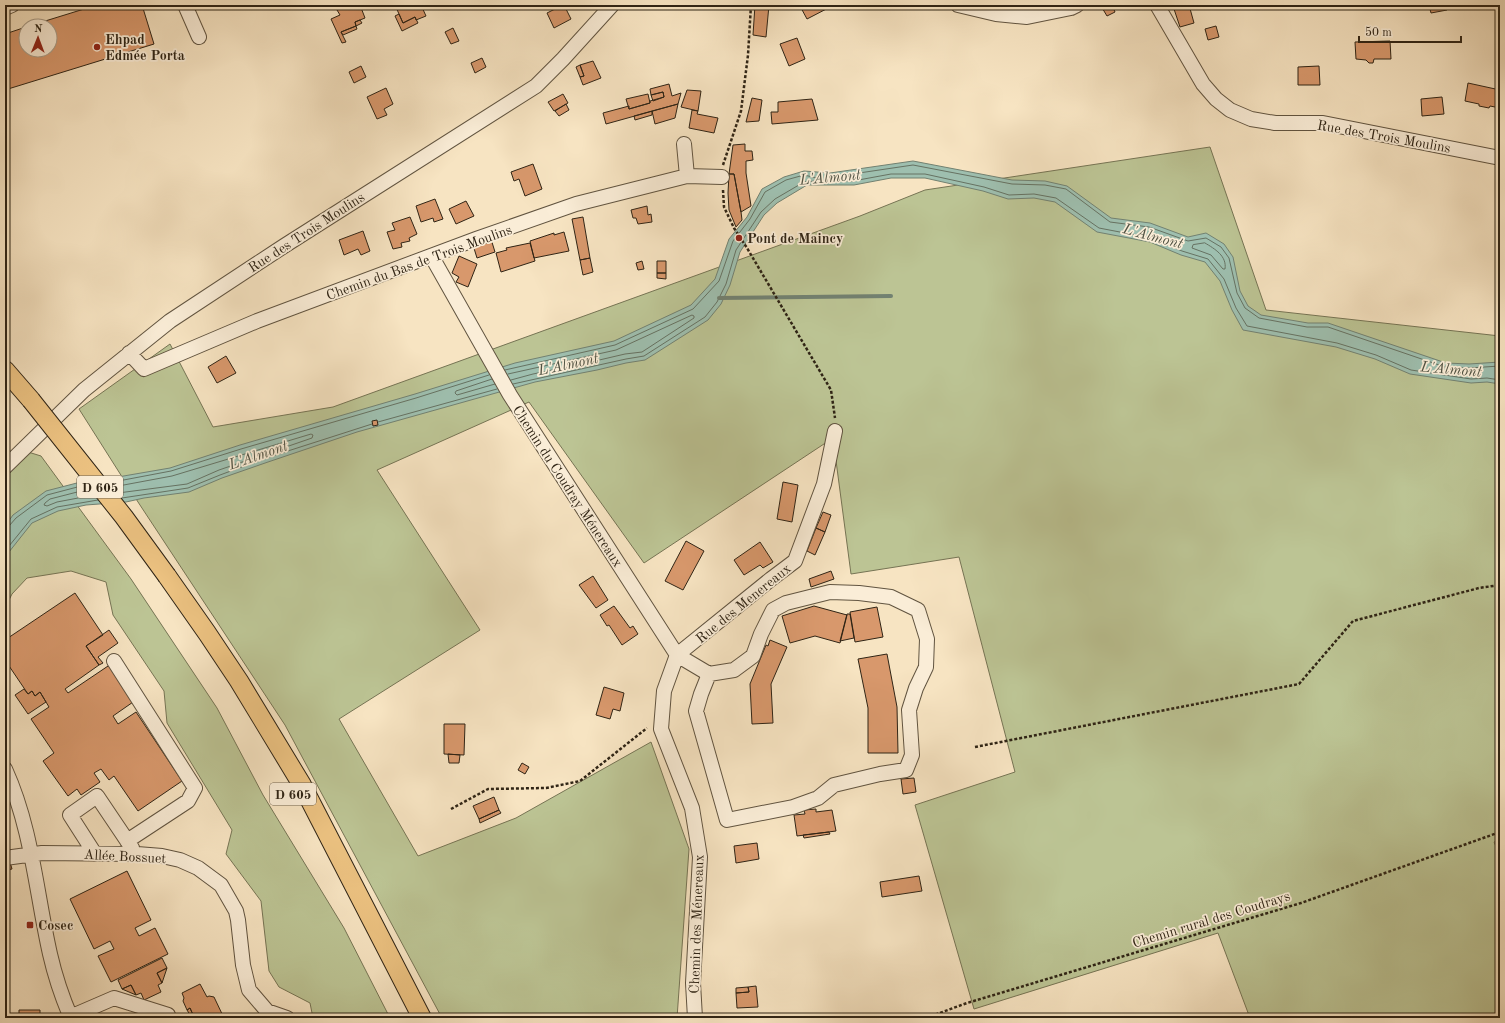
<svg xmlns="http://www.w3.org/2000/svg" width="1505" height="1023" font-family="'Old Standard TT',serif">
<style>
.green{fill:#bcc494;stroke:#767454}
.water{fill:#9ebfaf;stroke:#728171}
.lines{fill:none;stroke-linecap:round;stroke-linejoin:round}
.shore{stroke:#667262;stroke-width:1}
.stream{stroke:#728171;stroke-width:4}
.building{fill:#d8986c;stroke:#2f2415}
.minor-casing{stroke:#615440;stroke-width:16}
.major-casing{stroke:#2f2415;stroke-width:20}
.path{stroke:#2f2415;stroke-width:2.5;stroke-dasharray:3 2;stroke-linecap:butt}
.minor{stroke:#faedd7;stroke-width:14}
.major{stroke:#ecc281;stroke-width:18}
.major-bridge-casing{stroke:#2f2415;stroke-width:20;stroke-linecap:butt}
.major-bridge{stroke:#ecc281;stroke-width:18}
.poi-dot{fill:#8f2418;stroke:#faedd7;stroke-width:1.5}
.labels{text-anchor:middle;stroke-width:3.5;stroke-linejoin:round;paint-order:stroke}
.shield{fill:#faedd7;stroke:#6c604f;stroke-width:1}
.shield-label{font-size:13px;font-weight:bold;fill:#2f2415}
.poi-label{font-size:14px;font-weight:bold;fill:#2f2415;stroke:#faedd7;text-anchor:start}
.street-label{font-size:14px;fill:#2f2415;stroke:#faedd7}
.water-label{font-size:15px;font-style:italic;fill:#505243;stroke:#faedd7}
</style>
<rect width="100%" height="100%" fill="#f7e4c2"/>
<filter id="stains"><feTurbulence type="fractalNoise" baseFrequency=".005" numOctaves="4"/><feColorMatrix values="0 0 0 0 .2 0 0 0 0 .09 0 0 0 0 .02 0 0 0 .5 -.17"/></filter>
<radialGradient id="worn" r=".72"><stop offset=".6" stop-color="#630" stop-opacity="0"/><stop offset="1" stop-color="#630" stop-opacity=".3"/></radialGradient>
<path class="green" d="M1210,147L1266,310L1500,336V840L1494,842L1500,856V1018H1250L1218,933L974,1009L915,805L1015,772L959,557L851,574L833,438L644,563L529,402L377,470L480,630L339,719L418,856L516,818L651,742L689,849L677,1018H442L285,725L138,502L79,409L170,344L213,427L333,407L860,216L925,190Z
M28,452L41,456L131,579L217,708L263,795L344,928L390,1018H313L310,1003L279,987L269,971L261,901L226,854L232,830L167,723L164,691L113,615L106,582L71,571L27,578L12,594L5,608V475Z"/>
<path class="water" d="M913,161L1012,180L1045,181L1067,186L1111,218L1150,223L1188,237L1206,233L1224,244L1233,257L1240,291L1248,306L1261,315L1308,323H1328L1446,363L1469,364L1500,362V384L1487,382L1471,383L1410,374L1375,359L1336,347L1243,330L1232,310L1220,281L1205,262L1181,255L1150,242L1097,232L1055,202L1034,198L1008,199L983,191L925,178H891L854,185H807L777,203L764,215L740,252L730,285L721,304L708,320L645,360L626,363L597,370L535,382L357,432L268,462L222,478L189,492L144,498L126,502L86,505L58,511L32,523L5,557V526L13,515L46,491L100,477L112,478L170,468L240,445L415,394L515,363L614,341L691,305L715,279L729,239L747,217L762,189L784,177L804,171L830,173Z"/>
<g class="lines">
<path class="shore" d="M1205,243C1215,249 1227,256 1225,269H1223L1211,255L1192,248L1193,245Z
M1500,366L1469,368L1445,367L1328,327H1307L1259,318L1245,308L1237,293L1229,258L1221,247L1206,238L1188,241L1149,227L1110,222L1066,189L1045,185L1012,184L913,165L832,177L830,178L832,181H853L891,174H925L984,187L1009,195L1034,194L1056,198L1099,228L1151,238L1182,251L1208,259L1224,279L1236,308L1247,326L1337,343L1376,355L1411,370L1471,379L1487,378L1500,380
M505,370L615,345L693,309L719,281L733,241L750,219L765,192L786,180L804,175L817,178L816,181L804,182L775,199L761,212L736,250L726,284L717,302L705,317L644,356L626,359L513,384
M508,374L616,350L692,315L694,316V318L642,352L625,354L595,361L533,374L511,380
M492,379L456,391L455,393L457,395L495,384
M378,422L497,389
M109,482H113L171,471L241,449L416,398L489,375
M113,487L172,476L311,434L313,435L312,438L219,470L187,484L118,493
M89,489L50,499L45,503L44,505L47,506L57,502L94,495
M122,498L188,488L220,475L266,458L372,424
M5,527L9,526L16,518L47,495L85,485
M5,551L31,519L57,507L98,500"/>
<path class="stream" d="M719,298L891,296"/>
</g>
<path class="building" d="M97,5H142L154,44L8,89L5,80V34L26,27V50H50V26H29Z
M346,5H360L365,18L355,22L356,26L341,32L346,42L342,43L331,19L340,15L337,10Z
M395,5H421L426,16L416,20L415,17L403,23Z
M563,5H564L571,19L554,28L547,13Z
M755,5H769L766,37L753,35Z
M834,5L807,19L800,6L801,5Z
M1103,5H1112L1115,12L1107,16L1101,6Z
M1189,5L1194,23L1180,27L1174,9Z
M1204,5H1242V7L1204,8Z
M1429,5H1445L1447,10L1431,13Z
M399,14L403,23L415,17L418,23L402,31L395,16Z
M360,20L362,23L356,26L355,22Z
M356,26L357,29L343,35L341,32Z
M1216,26L1219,37L1208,40L1205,29Z
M453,28L459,41L451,44L445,32Z
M797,38L805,59L789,66L780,44Z
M1390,41L1391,59H1374L1373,63H1369L1366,60L1356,59L1355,42Z
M482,58L486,67L475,73L471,63Z
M593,61L601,78L583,85L580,77L584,76L580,65Z
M580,65L584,76L580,77L576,67Z
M361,66L366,77L354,83L349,72Z
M1319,66L1320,85H1298V67Z
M1468,83L1500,90V108L1490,106L1489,108L1479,106V104L1465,101Z
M669,84L672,96L681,93L678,104L606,124L603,113L629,106V109L650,103V101L664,97L663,92L651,95L650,89Z
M386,88L393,104L384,109L387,115L377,119L367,97Z
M687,90L701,91L698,111L681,107Z
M663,92L664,97L653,101L651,95Z
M563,94L568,103L554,111L548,102Z
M648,94L650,103L629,109L626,99Z
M1442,97L1444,114L1422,116L1421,99Z
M752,98L762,100L759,121L746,122Z
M812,99L818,120L772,124L771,112H778V102Z
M566,104L569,110L559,116L555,111Z
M678,104L675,118L655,124L652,111Z
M692,110L698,111L697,114L718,118L714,133L689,128Z
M652,111V115L635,120L634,116Z
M745,144V151H752L753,160L746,161V173L751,206L741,212L734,174H729L733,145Z
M533,164L542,189L525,196L519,179L514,181L511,172Z
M729,174H734L741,212L742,220L736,227L729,210L728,193Z
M435,199L443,219L434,222L433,218L421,222L416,206Z
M466,201L474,216L456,224L449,209Z
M647,206L648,215L651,214L652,222L638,224L636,218H633L631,210Z
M410,217L417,234L409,238L410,241L401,243L402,247L393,249L387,232L395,230L392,223Z
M583,217L590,258L580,260L572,219Z
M363,231L370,251L361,255L358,249L344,255L339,240Z
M564,232L569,251L534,258L530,241L554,233V235Z
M491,239L495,252L477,258L473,245Z
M530,243L535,261L501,272L496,253L507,250L506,248Z
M459,256L477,264L468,287L456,282L459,277L452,273Z
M590,258L593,272L583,275L580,260Z
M642,261L644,269L638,270L636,263Z
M657,261H666V273H657Z
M657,273H666V279L657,278Z
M226,356L236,373L217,383L208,367Z
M377,420L378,425L373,426L372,421Z
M783,482L798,485L792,522L777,519Z
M823,512L831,515L825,532L816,528Z
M816,528L825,532L815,555L807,551Z
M686,541L704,551L683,590L665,581Z
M760,542L773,562L763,568L760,565L744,575L734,560Z
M831,571L834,579L811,587L809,579Z
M593,576L608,600L596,608L579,585Z
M75,593L103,635L86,646L99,665L65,689L68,693L111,664L136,700L113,716L118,724L136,712L182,781L138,811L114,776L109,780L101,769L94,773L100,782L81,795L77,789L68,796L43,761L54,753L31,719L49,707L40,692L35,696L32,691L28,694L5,660V640Z
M614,606L630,628L633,626L638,634L622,645L609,625L607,626L600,615Z
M814,606L847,615L840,643L815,636L790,643L782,616Z
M877,607L883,637L855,642L850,612Z
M847,614H850L854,638L840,641Z
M109,630L118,643L98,657L103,663L99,665L86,646Z
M770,640L787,647L771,684L773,723L752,724L750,684L766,645L768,646Z
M887,654L897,707L898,753H868V708L858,659Z
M604,687L624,693L620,711L613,709L610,719L596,715Z
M24,689L28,694L32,691L35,696L40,692L46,702L28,714L15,695Z
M444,724H465L464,755L444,754Z
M448,754L460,755L459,763H449Z
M522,763L529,767L525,774L518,770Z
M914,778L916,792L903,794L901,779Z
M494,797L499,810L479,819L473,806Z
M816,809V812L832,810L836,831L797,836L794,815L805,814L804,810Z
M499,810L501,813L480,823L479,819Z
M829,832L830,834L804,838L803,835Z
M757,843L759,859L736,863L734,846Z
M5,862H10L12,869L7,870Z
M127,871L151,920L135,928L139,936L155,928L168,954L111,982L98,956L114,949L110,941L94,949L70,899Z
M919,876L922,891L882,897L880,882Z
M162,958L167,968L157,973L162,983L158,985L161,992L144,1000L141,993L136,995L131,985L122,989L118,980Z
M167,968L162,983L157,973Z
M200,984L207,997L209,996L214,997L224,1018H192L194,1017L190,1008L187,1010L183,1001L184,998L182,993Z
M131,985L136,995L122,989Z
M756,986L758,1007L737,1008L736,993L749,992L748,987Z
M748,987L749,992L736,993V988Z
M190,1008L194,1017L192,1018L187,1010Z
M19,1010H40V1018H19Z"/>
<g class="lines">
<defs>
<path id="minor" d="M185,5L199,37
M958,5L996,14L1027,17L1071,8L1077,5
M1157,5L1203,84L1216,99L1230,110L1251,119L1275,123H1323L1500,158
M5,8L12,5
M684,144L687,176
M432,257L510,395L677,655L709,674L734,670L753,656L761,634L773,610L786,603L830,592L859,593L891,597L918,610L927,639L926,667L916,688L909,710L912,755L906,770L880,774L834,785L818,798L793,807L727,820L696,711L701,694L709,674
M129,353L144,369L257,321L476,239L576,204L687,176L722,177
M5,467L84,390L170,321L284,246L536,86L563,59L612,5
M677,655L664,691L661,729L692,808L700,857L693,983L695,1018
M677,655L771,579L795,561L824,484L835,431
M114,661L195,788L188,801L127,841
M5,769C32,828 36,892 50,954C55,976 62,997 71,1018
M95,854L70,815L97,796L132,848
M5,858L42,853L137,854L162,856L180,860L198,868L221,885L236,911L238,920L243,965L249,990L267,1011L287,1018
M70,1017L114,998L168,1015L169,1018"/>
<path id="major" d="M5,370L31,400
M167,576L207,633L239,681L302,785L422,1018"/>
</defs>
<use href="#minor" class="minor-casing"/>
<use href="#major" class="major-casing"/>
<path class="path" d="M723,165L741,111L748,55L751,5
M723,190L724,207L734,228L747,248L831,390L835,418
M975,747L1299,684L1353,621L1479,588L1500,585
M451,809L488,789L546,788L580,781L647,728
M926,1018L967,1003L1301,903L1500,832"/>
<use href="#minor" class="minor"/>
<use href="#major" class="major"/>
<defs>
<path id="major-bridge" d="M31,400L124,517L167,576"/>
</defs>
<use href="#major-bridge" class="major-bridge-casing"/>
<use href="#major-bridge" class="major-bridge"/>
</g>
<g class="poi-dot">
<circle cx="97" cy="47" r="4"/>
<circle cx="739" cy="238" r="4"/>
<rect x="26" y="921" width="8" height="8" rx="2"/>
</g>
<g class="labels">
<g class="shield">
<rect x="77" y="476" width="46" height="22" rx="3"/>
<rect x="270" y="783" width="46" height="22" rx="3"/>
</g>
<g class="shield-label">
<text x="100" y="492">D 605</text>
<text x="293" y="799">D 605</text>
</g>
<g class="poi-label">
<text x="105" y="44">Ehpad<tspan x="105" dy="16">Edmée Porta</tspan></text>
<text x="747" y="243">Pont de Maincy</text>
<text x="38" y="930">Cosec</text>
</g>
<g class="street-label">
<text transform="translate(1384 136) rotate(10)" y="5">Rue des Trois Moulins</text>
<text transform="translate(306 232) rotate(-33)" y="5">Rue des Trois Moulins</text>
<text transform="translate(419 262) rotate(-20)" y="5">Chemin du Bas de Trois Moulins</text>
<text transform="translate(568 486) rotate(57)" y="5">Chemin du Coudray Ménereaux</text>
<text transform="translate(743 603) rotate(-39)" y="5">Rue des Menereaux</text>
<text transform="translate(125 856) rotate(3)" y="5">Allée Bossuet</text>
<text transform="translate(1211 919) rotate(-17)" y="5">Chemin rural des Coudrays</text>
<text transform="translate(696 924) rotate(-88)" y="5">Chemin des Ménereaux</text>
</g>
<g class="water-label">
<text transform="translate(830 177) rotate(-5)" y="5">L'Almont</text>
<text transform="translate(1153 236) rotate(15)" y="5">L'Almont</text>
<text transform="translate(568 364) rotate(-12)" y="5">L'Almont</text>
<text transform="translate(1451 369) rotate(5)" y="5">L'Almont</text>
<text transform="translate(258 455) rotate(-19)" y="5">L'Almont</text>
</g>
</g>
<rect width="1505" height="1023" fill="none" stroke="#f7e4c2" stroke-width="20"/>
<rect x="6" y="6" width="1493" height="1011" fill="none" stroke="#2f2415" stroke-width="2"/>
<rect x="10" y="10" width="1485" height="1003" fill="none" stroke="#2f2415"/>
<g transform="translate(38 38) rotate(1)"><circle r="19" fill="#faedd7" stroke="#a99d89"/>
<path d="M0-3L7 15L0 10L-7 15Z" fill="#8f2418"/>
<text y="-6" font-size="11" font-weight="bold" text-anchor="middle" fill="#2f2415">N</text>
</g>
<path d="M1359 36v6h102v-6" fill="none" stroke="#2f2415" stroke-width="2"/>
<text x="1365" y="36" font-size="12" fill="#2f2415" stroke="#faedd7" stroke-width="3" paint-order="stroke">50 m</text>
<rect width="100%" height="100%" filter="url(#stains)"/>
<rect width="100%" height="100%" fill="url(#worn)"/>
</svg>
